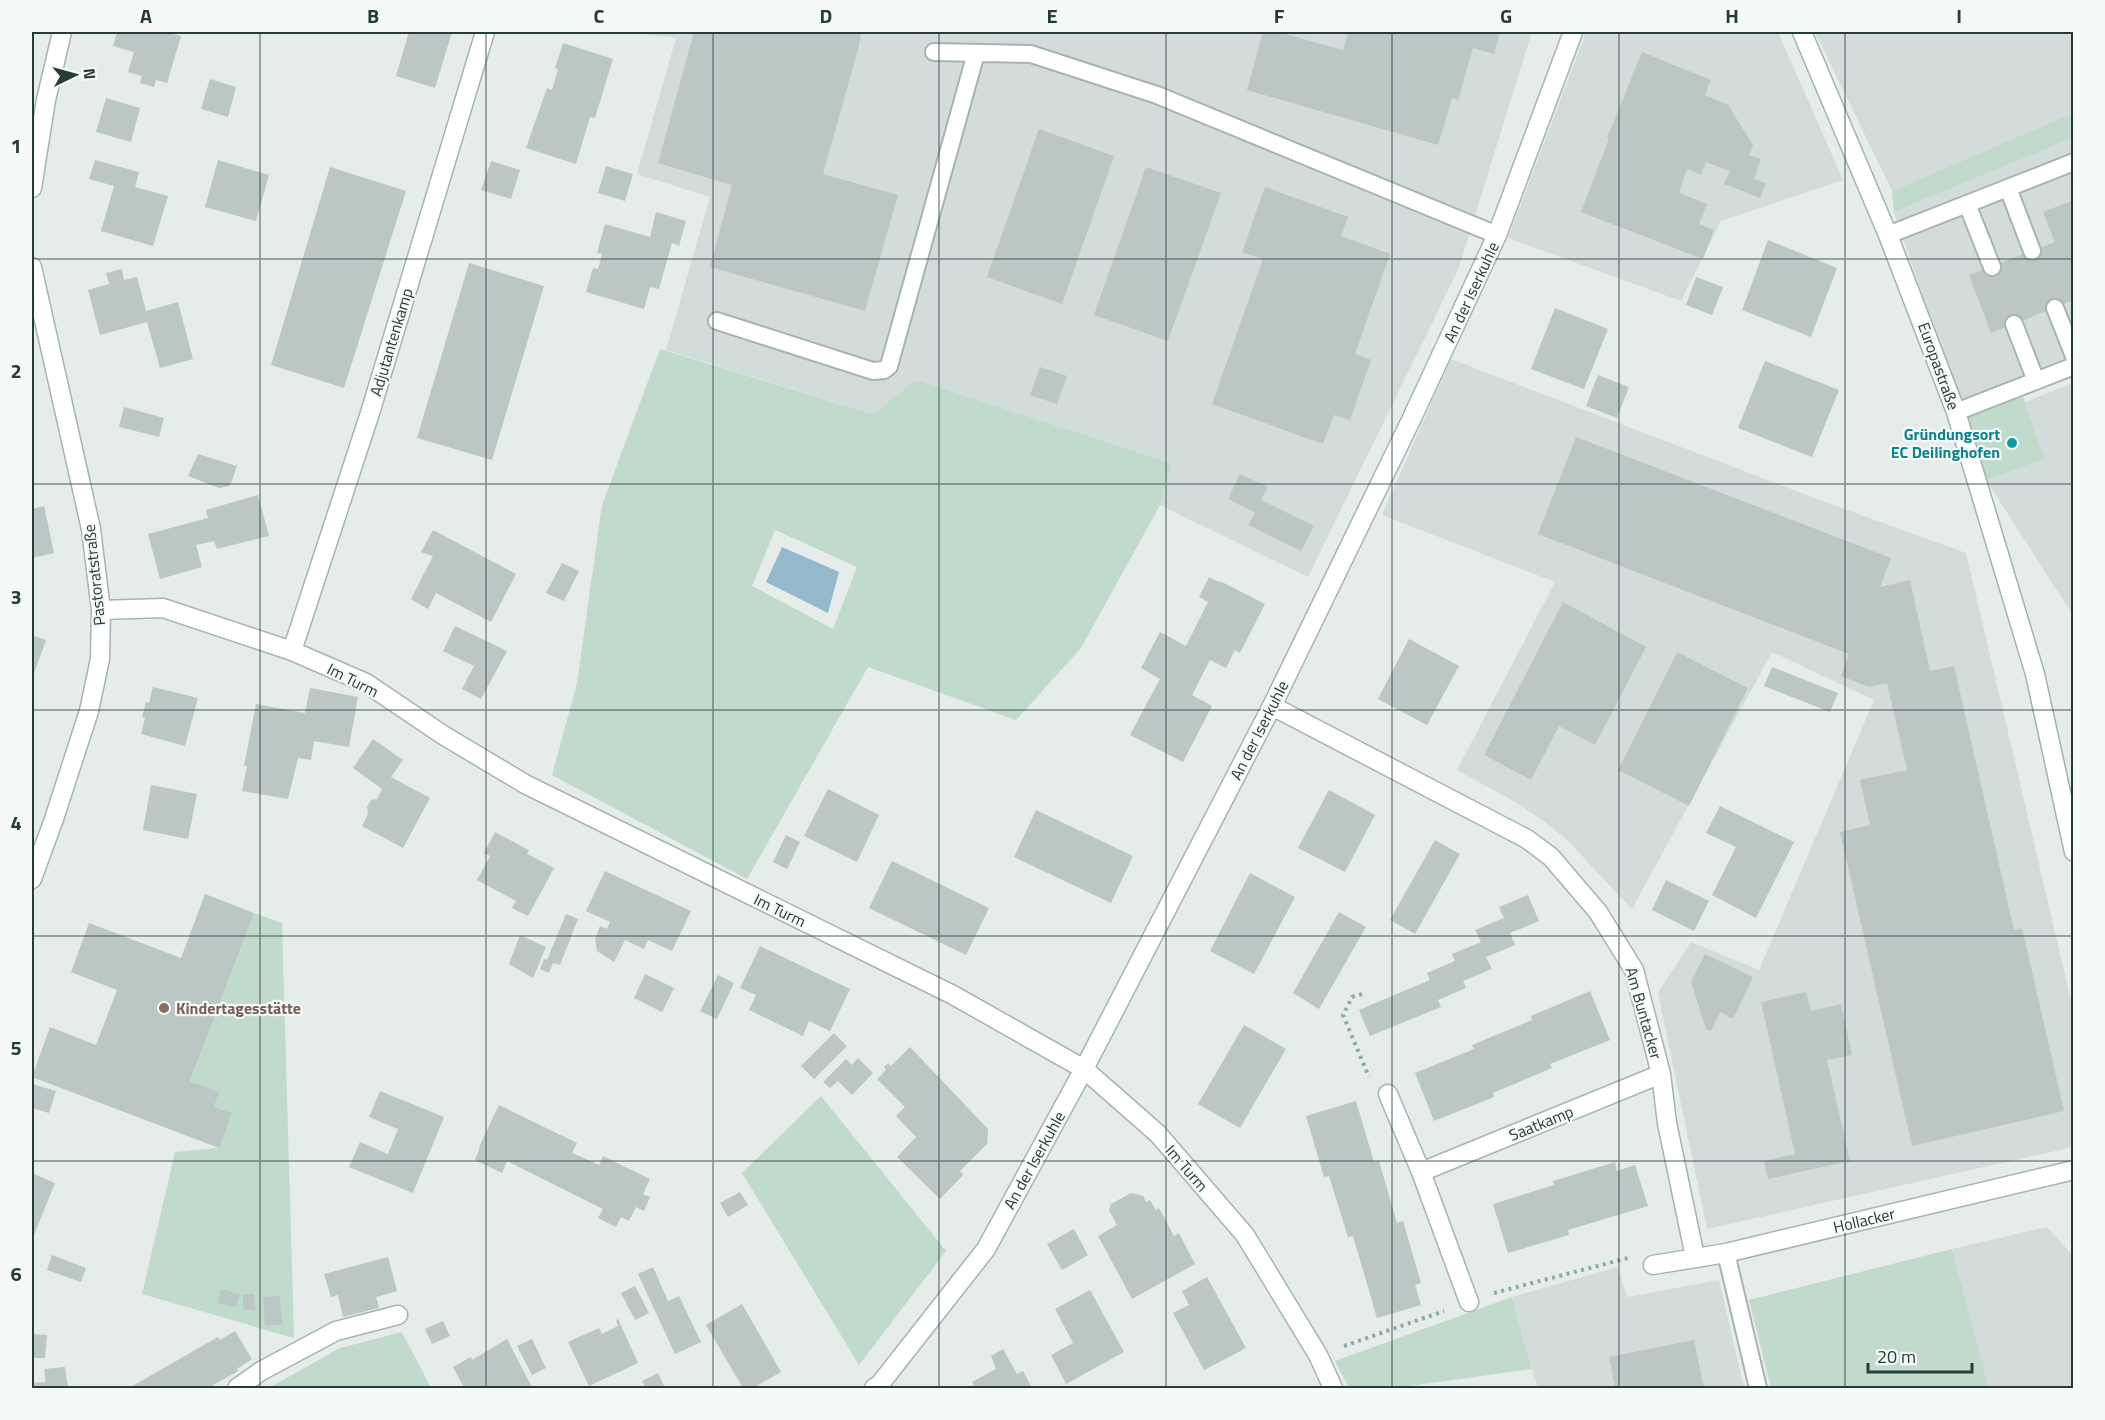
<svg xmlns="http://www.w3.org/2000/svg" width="2105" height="1420" font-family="'Titillium Web',sans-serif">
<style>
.built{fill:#d3dcda}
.green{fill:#c0dbcc;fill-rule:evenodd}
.water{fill:#93b9cb}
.building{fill:#bac7c4}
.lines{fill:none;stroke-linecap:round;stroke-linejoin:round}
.lane-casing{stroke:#a8b4b2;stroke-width:20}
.street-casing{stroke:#a8b4b2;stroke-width:21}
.secondary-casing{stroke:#a1b4b0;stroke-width:21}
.path{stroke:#88ada7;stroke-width:4;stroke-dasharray:3 4.5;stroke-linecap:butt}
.lane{stroke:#fff;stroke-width:16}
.street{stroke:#fff;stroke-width:18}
.secondary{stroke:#fff;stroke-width:18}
.grid{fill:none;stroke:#263c3a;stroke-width:1.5;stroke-opacity:0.55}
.culture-dot{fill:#0f9aa8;stroke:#f5f9f8;stroke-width:2}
.education-dot{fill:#8d6e63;stroke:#f5f9f8;stroke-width:2}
.labels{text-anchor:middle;stroke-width:4.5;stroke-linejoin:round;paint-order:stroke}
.street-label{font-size:16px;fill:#263c3a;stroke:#f5f9f8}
.culture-label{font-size:16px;font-weight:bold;fill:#0d838f;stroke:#f5f9f8;text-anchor:end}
.education-label{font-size:16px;font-weight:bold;fill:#785e54;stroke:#f5f9f8;text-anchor:start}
.neatline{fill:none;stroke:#263c3a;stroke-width:2}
.grid-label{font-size:20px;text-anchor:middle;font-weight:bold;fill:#263c3a}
</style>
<rect width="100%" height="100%" fill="#e5ecea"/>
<path class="built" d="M626,32H1532L1458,270L1308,577L1160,505L1172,465L873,414L666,350L710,197L637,174L676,38Z
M1586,32H1778L1843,180L1721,221L1681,301L1508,238Z
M1815,32H2073V113L1892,191Z
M2073,138V372L1963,414L1894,212Z
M1451,359L1828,503L1966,553L2073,1009V1147L1707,1229L1658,993L1691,942L1759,970L1874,700L1772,652L1632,909L1566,839L1545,822L1517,803L1457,770L1555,582L1382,515Z
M2073,383V621L2071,612L1986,480L2045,459L2025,402Z
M2047,1227L2073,1256V1388H1989L1952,1249Z
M1618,1267L1627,1297L1719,1280L1744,1388H1538L1512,1297Z"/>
<path class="green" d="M2073,113V138L1894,212L1892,191Z
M660,349L873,414L916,380L1172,464L1160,505L1081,648L1016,720L868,667L747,879L552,775L577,683L602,505ZM775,530L857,567L833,629L752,586Z
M2021,391L2045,459L1986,480L1963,414Z
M254,913L282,923L294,1338L142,1294L175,1152L218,1148L231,1114L214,1107L219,1092L190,1081Z
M821,1096L946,1251L859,1365L742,1173Z
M1952,1249L1989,1388H1771L1749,1300Z
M1512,1297L1532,1369L1395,1388H1349L1335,1361Z
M402,1332L431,1388H269L340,1348Z"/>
<path class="water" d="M782,547L839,572L828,613L766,582Z"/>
<path class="building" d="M117,32H164L181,36L167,83L156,80L154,87L140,83L142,76L128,72L134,52L113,46Z
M409,32H452L435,88L396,76Z
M694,32H861L859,46L823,174L898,195L865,311L710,267L732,185L658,163Z
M1263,32H1278L1343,50L1348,32H1500L1494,54L1473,48L1458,100L1452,98L1438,145L1247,90Z
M563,43L613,59L595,118L590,117L576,164L526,148L547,88L552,90L558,69L555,68Z
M1642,52L1711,80L1705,95L1728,105L1753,145L1749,155L1761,159L1754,179L1766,183L1760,198L1724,184L1730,171L1706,162L1701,175L1687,169L1679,193L1707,204L1699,224L1714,230L1703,259L1581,212L1609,139L1607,138Z
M210,79L236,87L228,117L201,109Z
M106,98L140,108L131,142L96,132Z
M1039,129L1114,156L1062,304L987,277Z
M95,160L139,172L135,187L168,196L153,246L101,231L114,186L89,179Z
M218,160L269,175L256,221L205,207Z
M491,161L520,170L511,199L481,190Z
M606,166L633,174L625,201L598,193Z
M330,167L406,191L344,388L271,365Z
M1146,167L1221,193L1168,341L1094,315Z
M1265,187L1348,217L1341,236L1390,254L1355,354L1371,360L1350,420L1334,415L1323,444L1212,404L1263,259L1242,252Z
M2074,200V300L1991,333L1969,275L2055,242L2043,212Z
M656,212L686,221L679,246L672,243L659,289L650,287L644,309L586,292L593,268L598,269L602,254L597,253L605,224L650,237Z
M1768,240L1837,268L1811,337L1742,310Z
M469,263L544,286L492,460L417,438Z
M122,269L124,280L137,277L146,311L178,302L193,359L160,368L147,322L100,335L88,290L109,284L106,273Z
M1696,277L1723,287L1712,315L1686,305Z
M1555,308L1608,329L1584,389L1531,369Z
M1765,361L1839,390L1812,457L1738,428Z
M1040,367L1067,376L1057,404L1030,395Z
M1598,375L1629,387L1617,418L1586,406Z
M124,407L164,418L159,437L119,427Z
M1576,437L1891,558L1880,587L1910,580L1930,671L1954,666L2014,930L2022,928L2064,1111L1912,1146L1840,832L1870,825L1860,780L1907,770L1887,683L1869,687L1841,676L1849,654L1538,534Z
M198,454L237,466L230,486L219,488L188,476Z
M1240,474L1268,487L1261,500L1314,526L1301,551L1248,525L1255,513L1228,499Z
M258,495L269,536L217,549L214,541L196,545L202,567L160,579L148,534L208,518L206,510Z
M44,506L54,553L32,558V509Z
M433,530L516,574L491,622L436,593L428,609L411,599L433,556L421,552Z
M562,563L579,571L564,601L546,593Z
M1209,577L1219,582L1220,581L1265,604L1240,653L1235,650L1226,668L1210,660L1192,695L1212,706L1183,762L1130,735L1160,679L1141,668L1160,632L1186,646L1208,602L1199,597Z
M1563,602L1646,647L1595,745L1559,726L1531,780L1484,755Z
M455,626L507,651L481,699L462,689L474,666L443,651Z
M32,635L46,640L32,679Z
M1409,639L1459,666L1427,725L1378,699Z
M1677,652L1748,688L1689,806L1618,770Z
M1772,667L1838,693L1830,712L1764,686Z
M153,687L198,698L185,746L141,734L145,718L142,717L146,702L149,703Z
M310,688L358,697L349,747L314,741L311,760L298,758L288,799L242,791L247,766H244L256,704L305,713Z
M373,739L403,760L391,777L430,798L403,848L362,826L368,814L367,807L371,800L377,799L382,789L353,768Z
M151,785L197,794L188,839L143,830Z
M828,789L879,815L857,862L804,836Z
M1329,790L1375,815L1345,872L1298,848Z
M1720,806L1794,842L1756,918L1712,895L1736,847L1706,833Z
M1036,810L1133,856L1111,903L1014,857Z
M495,832L529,850L527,854L554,868L528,916L512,908L516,901L477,880L490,856L484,853Z
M786,835L800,842L787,869L773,862Z
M1435,840L1460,854L1415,934L1390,920Z
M892,861L989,908L966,955L869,908Z
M605,871L691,911L672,951L648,940L644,949L625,940L614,962L597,951L595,939L600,926L607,929L610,922L586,911Z
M1250,873L1295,897L1254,974L1210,951Z
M1666,880L1709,901L1694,931L1652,910Z
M205,894L254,913L190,1081L219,1092L214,1107L232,1113L219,1148L32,1077L50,1027L96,1045L117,990L71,972L89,923L181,958Z
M1528,895L1539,921L1510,933L1515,945L1486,957L1492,969L1463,981L1466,988L1438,1000L1441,1007L1370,1036L1359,1010L1430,980L1427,973L1455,961L1452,954L1481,942L1475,930L1504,918L1499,907Z
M1339,912L1366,927L1319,1009L1293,993Z
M566,914L578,919L560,965L553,963L549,973L540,969L544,959L547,960Z
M520,935L546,947L533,978L509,964Z
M760,946L850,989L830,1031L809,1021L803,1036L749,1010L756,995L740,988Z
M1705,954L1753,977L1733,1019L1720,1012L1711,1031L1706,1029L1691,982Z
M645,974L674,988L662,1012L634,998Z
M718,975L734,983L717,1019L700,1011Z
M1590,991L1610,1040L1550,1064L1552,1068L1493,1093L1494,1097L1434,1121L1415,1073L1474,1049L1472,1045L1532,1020L1531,1016Z
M1806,992L1811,1011L1841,1004L1852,1055L1827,1060L1850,1161L1768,1179L1764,1161L1795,1154L1761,1002Z
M1244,1025L1286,1049L1240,1128L1198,1104Z
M834,1033L847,1046L814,1079L801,1066Z
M910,1047L988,1129L987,1144L960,1171L963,1175L940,1199L897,1157L916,1137L896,1116L905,1107L877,1079L886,1070L884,1067L888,1063L891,1066Z
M858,1058L873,1073L852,1095L838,1081L830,1088L823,1082L846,1059L852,1065Z
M32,1084L56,1091L49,1113L32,1108Z
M380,1091L444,1117L413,1193L349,1167L360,1142L388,1154L398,1129L369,1117Z
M1356,1101L1374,1162L1379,1161L1397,1223L1403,1221L1421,1283L1415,1285L1421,1305L1377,1318L1353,1236L1348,1237L1329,1176L1324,1177L1306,1116Z
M499,1105L577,1143L572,1153L586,1159L599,1165L603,1156L650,1179L643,1194L650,1197L644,1211L636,1207L629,1221L621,1217L616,1227L598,1218L603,1209L507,1161L502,1173L475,1160L480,1147H479Z
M1615,1162L1617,1171L1635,1165L1648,1206L1568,1230L1569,1235L1508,1253L1493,1204L1554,1185L1553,1181Z
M32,1173L55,1183L32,1240Z
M740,1192L748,1205L728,1217L720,1203Z
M1131,1193L1143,1196L1146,1202L1150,1200L1156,1210L1159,1208L1174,1236L1179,1233L1195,1264L1132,1299L1098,1236L1117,1225L1109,1210L1111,1204Z
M1074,1229L1088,1255L1062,1270L1047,1244Z
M52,1255L86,1268L81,1282L47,1270Z
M388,1257L397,1291L376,1297L379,1308L343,1317L338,1295L331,1297L324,1274Z
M653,1267L668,1301L679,1296L701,1342L675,1354L638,1274Z
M1207,1277L1246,1348L1204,1370L1173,1313L1189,1305L1182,1291Z
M635,1286L649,1313L635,1320L621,1293Z
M221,1289L240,1294L236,1307L217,1303Z
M1090,1290L1124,1352L1066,1384L1051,1355L1073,1343L1055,1309Z
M254,1294L255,1310H243V1295Z
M280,1296L282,1325H265L263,1297Z
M742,1304L781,1372L753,1388H743L706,1325Z
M618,1319L638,1363L589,1386L568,1342L599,1328L602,1334L618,1326L616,1320Z
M443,1321L450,1336L432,1344L425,1329Z
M32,1329L34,1330L33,1334L47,1335L45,1358H32Z
M235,1331L252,1359L237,1369L238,1371L208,1388H129L218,1337L220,1340Z
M507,1339L532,1387L464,1388L453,1367L471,1357L472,1360Z
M532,1339L546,1368L532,1375L517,1346Z
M1694,1340L1704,1388H1615L1609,1357Z
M1003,1349L1017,1374L1023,1371L1032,1388H975L972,1382L996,1369L991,1356Z
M65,1367L68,1388H34V1383L46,1382L44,1369Z
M658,1373L665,1388H646L642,1381Z"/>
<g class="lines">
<defs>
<path id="lane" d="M934,52L1031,54L1157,95L1497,235
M2008,188L2032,251
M1967,204L1992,267
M1888,235L2074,162
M2055,308L2074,356
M717,321L873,371L884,370L889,366L976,53
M2014,324L2036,381
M1956,412L2074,366
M1726,1253L1758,1388"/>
<path id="street" d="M32,188L46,100L62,32
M32,267L91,529L101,610L100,659L89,711L54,819L32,879
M101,610L163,608L292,651L366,683L443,735L525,784L953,995L1084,1069L1158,1134L1245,1235L1318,1355L1333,1388
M292,651L370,413L485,32
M1272,706L1527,839L1551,857L1598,912L1634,970L1661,1074L1667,1123L1695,1257
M1388,1094L1421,1172
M1653,1265L1726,1253L2074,1170
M1469,1302L1421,1172L1661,1074
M237,1388L261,1371L336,1331L398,1315
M874,1388L880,1384L986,1249L1084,1069L1272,706L1411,420L1497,235L1573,32"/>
<path id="secondary" d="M1802,32L1888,235L1956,412L2035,674L2074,852"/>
</defs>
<use href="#lane" class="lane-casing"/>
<use href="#street" class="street-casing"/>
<use href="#secondary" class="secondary-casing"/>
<path class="path" d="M1362,994L1352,997L1343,1015L1369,1077
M1494,1293L1628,1258
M1344,1346L1444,1311"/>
<use href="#lane" class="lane"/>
<use href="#street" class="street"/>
<use href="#secondary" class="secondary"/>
</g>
<path class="grid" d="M260,32V1388M486,32V1388M713,32V1388M939,32V1388M1166,32V1388M1392,32V1388M1619,32V1388M1845,32V1388M32,259H2074M32,484H2074M32,710H2074M32,936H2074M32,1161H2074"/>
<circle class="culture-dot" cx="2012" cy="443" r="6"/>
<circle class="education-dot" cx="164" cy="1008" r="6"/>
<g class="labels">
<g class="street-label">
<text transform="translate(1471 292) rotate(-65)" y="6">An der Iserkuhle</text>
<text transform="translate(391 342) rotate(-73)" y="6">Adjutantenkamp</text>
<text transform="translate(1939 366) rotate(70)" y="6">Europastraße</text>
<text transform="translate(94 575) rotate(-96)" y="6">Pastoratstraße</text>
<text transform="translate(353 680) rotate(27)" y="6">Im Turm</text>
<text transform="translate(1259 730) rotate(-63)" y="6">An der Iserkuhle</text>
<text transform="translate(780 910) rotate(26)" y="6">Im Turm</text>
<text transform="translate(1644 1013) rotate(74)" y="6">Am Buntacker</text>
<text transform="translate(1541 1123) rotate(-22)" y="6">Saatkamp</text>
<text transform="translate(1034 1160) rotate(-61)" y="6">An der Iserkuhle</text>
<text transform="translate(1187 1168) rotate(49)" y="6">Im Turm</text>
<text transform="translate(1864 1220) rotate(-13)" y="6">Hollacker</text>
</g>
<g class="culture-label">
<text x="2000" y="440">Gründungsort<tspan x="2000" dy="18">EC Deilinghofen</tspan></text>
</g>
<g class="education-label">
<text x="176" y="1014">Kindertagesstätte</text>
</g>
</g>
<rect width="2105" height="1420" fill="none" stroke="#f5f9f8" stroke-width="66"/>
<g transform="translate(75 75) rotate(85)" stroke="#f5f9f8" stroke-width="4.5" paint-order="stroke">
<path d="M0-4.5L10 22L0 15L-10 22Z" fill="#263c3a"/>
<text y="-9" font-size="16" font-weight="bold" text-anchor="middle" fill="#263c3a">N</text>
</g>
<path d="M1868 1363v9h104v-9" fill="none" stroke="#263c3a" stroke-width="3"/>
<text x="1877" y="1363" font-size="18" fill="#263c3a" stroke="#f5f9f8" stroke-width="4.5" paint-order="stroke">20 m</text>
<rect x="33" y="33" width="2039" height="1354" class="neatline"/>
<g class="grid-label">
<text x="146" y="23">A</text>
<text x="373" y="23">B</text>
<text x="599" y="23">C</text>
<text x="826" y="23">D</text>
<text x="1052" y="23">E</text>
<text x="1279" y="23">F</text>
<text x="1506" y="23">G</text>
<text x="1732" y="23">H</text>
<text x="1959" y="23">I</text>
<text x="16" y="153">1</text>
<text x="16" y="378">2</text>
<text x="16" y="604">3</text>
<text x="16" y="830">4</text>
<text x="16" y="1055">5</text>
<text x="16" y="1281">6</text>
</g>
</svg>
